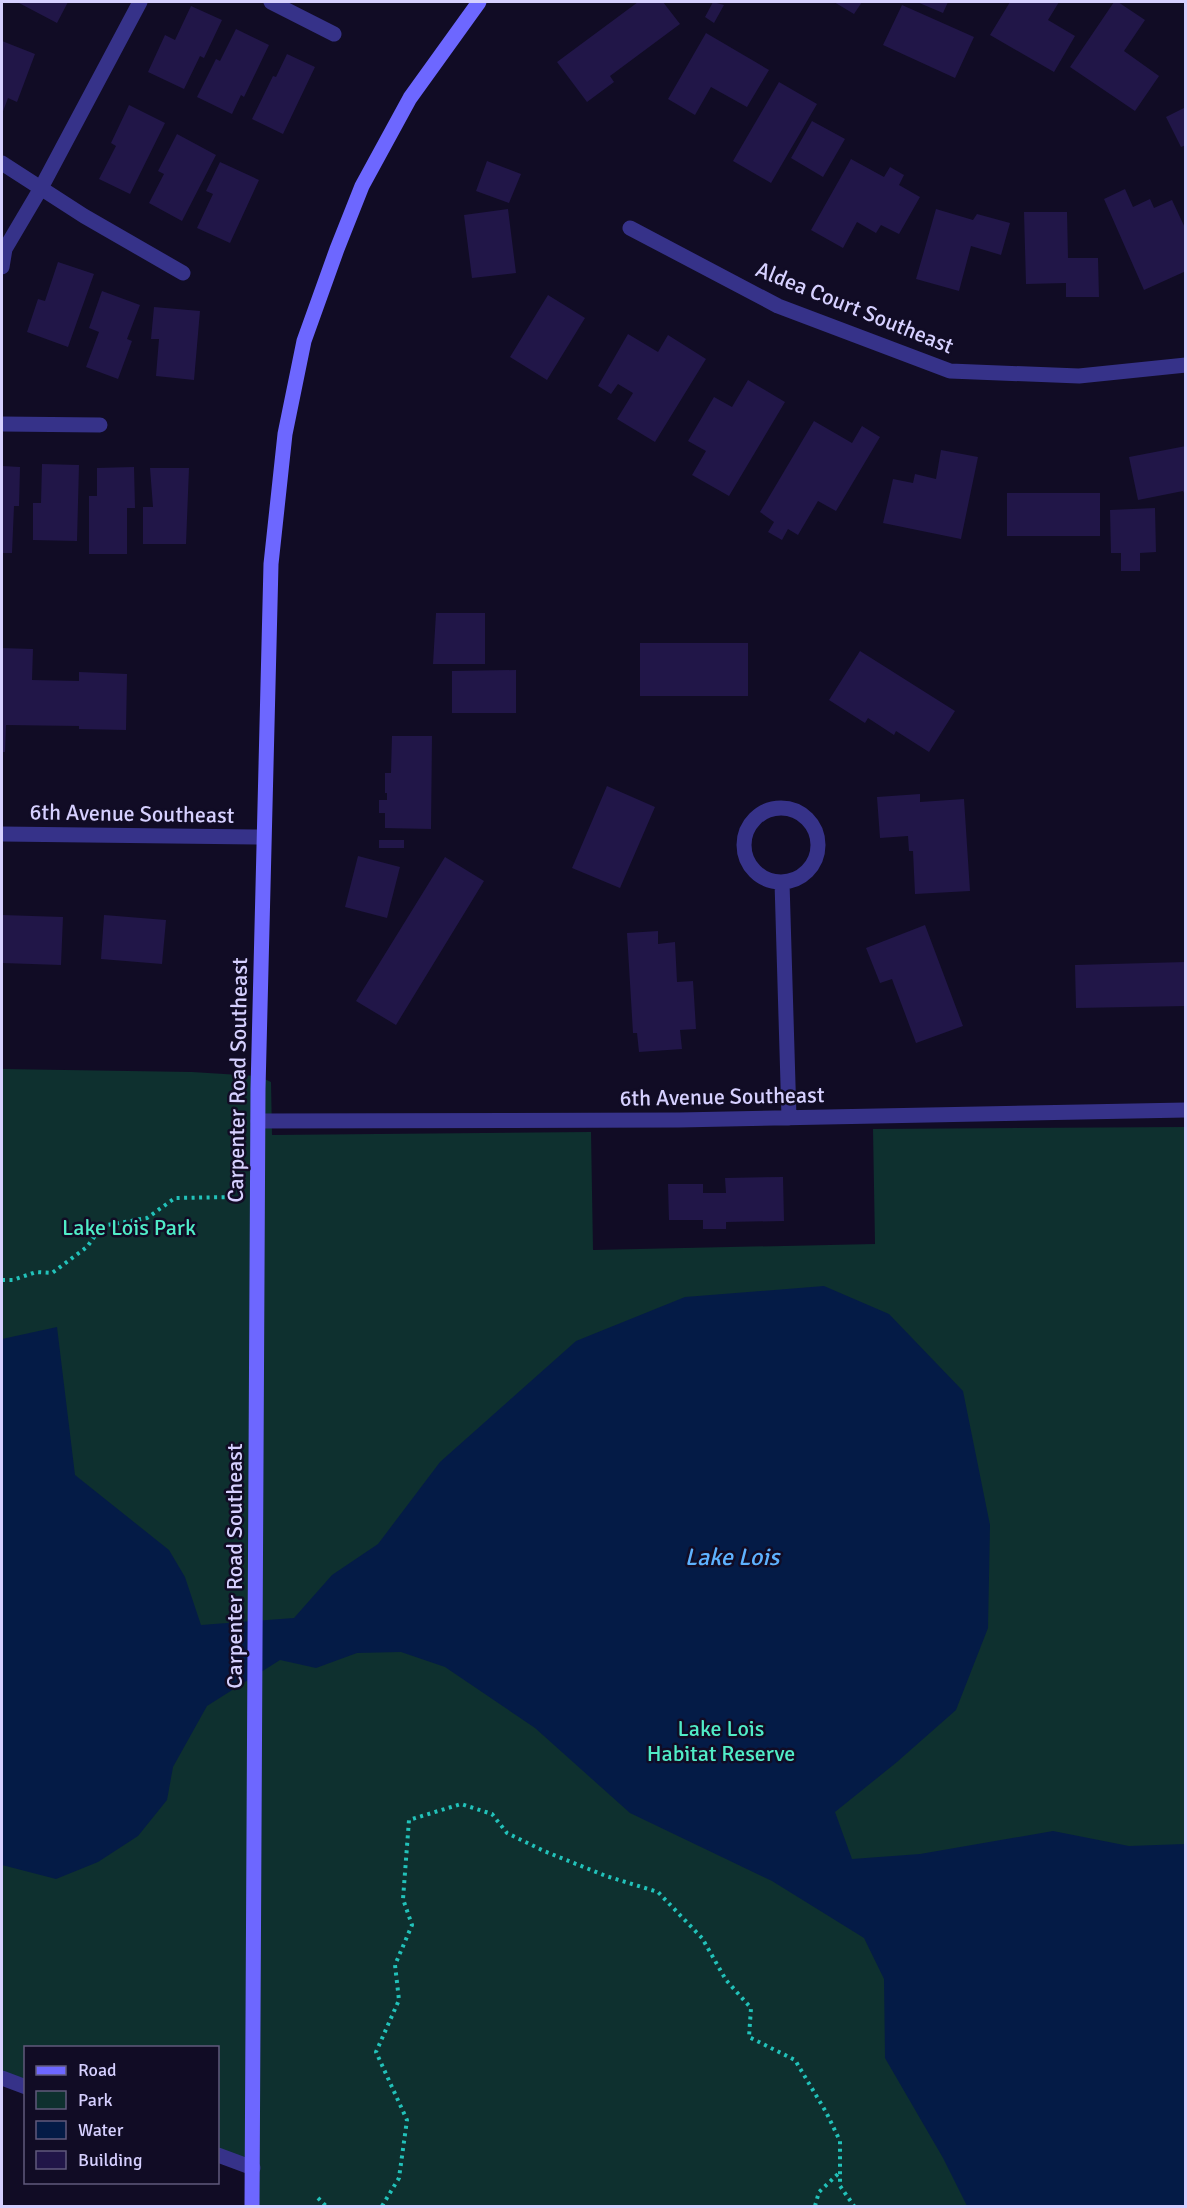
<svg xmlns="http://www.w3.org/2000/svg" width="1187" height="2208" font-family="Signika,sans-serif">
<style>
.green{fill:#0e302f}
.water{fill:#041b46}
.building{fill:#211648}
.lines{fill:none;stroke-linecap:round;stroke-linejoin:round}
.path{stroke:#22c2ba;stroke-width:4;stroke-dasharray:3 4.5;stroke-linecap:butt}
.minor{stroke:#363289;stroke-width:15}
.secondary{stroke:#6d67ff;stroke-width:15}
.labels{text-anchor:middle;stroke-width:5;stroke-linejoin:round;paint-order:stroke}
.street-label{font-size:22px;fill:#d6d0ff;stroke:#110c25}
.park-label{font-size:22px;fill:#50ecc7;stroke:#110c25}
.water-label{font-size:24px;font-style:italic;fill:#5eb2ff;stroke:#110c25}
</style>
<rect width="100%" height="100%" fill="#110c25"/>
<path class="green" d="M2,1069L192,1072L258,1076L271,1082L272,1135L591,1132L593,1250L875,1244L873,1129L1185,1127V2206H255L253,2168L218,2155V2048H26L25,2087L2,2078Z"/>
<path class="water" d="M824,1286L889,1314L963,1391L990,1525L988,1628L956,1710L897,1762L835,1812L852,1859L920,1854L1053,1831L1129,1846L1185,1844V2206H967L943,2158L885,2058L884,1979L864,1938L772,1881L630,1813L535,1728L445,1667L401,1652L357,1653L316,1668L280,1660L207,1706L173,1767L167,1800L138,1836L98,1862L56,1879L2,1865V1339L57,1327L75,1475L169,1550L185,1577L201,1625L294,1618L332,1575L378,1544L440,1462L576,1341L685,1297Z"/>
<path class="building" d="M19,2H68L57,23L19,3Z
M638,2H663L680,24L610,76L614,82L587,102L557,62Z
M713,2L724,5L714,23L705,17Z
M834,2H862L854,14Z
M917,2H948L943,13Z
M1010,2H1059L1048,20L1075,36L1054,72L990,35Z
M1114,2H1118L1145,20L1124,51L1159,76L1135,111L1070,67Z
M902,5L974,37L955,78L883,45Z
M191,6L222,20L204,58L200,56L184,89L148,72L165,35L175,40Z
M236,29L269,45L244,97L241,95L232,114L197,97L216,59L220,61Z
M706,33L769,70L747,107L711,87L695,115L668,99Z
M2,41L35,54L17,102L8,98L2,114Z
M287,54L315,67L283,134L252,119L273,76L276,77Z
M779,82L817,104L771,183L733,161Z
M129,105L165,123L130,194L99,179L116,146L111,143Z
M1186,107V145L1181,147L1166,117Z
M812,121L845,139L823,177L791,158Z
M177,134L216,155L182,221L149,203L164,174L158,171Z
M851,159L884,177L890,167L904,175L899,185L920,197L899,234L881,225L876,233L857,222L843,248L811,230Z
M487,161L521,174L509,203L476,191Z
M220,162L259,180L230,243L197,228L213,194L206,191Z
M1125,189L1133,207L1150,199L1154,208L1172,200L1186,230V271L1144,290L1104,199Z
M508,209L516,273L472,278L464,215Z
M936,209L973,220L977,214L1010,223L1001,255L971,246L959,291L916,279Z
M1024,212H1067L1068,258H1098L1099,297H1066V283L1026,284Z
M58,262L94,274L68,347L27,332L38,299L45,301Z
M102,291L140,305L127,339L132,341L118,379L86,367L99,332L89,328Z
M548,295L585,318L547,380L510,357Z
M154,307L200,311L194,380L156,376L159,339H151Z
M628,334L658,352L668,335L706,359L655,442L617,419L633,393L618,384L611,394L598,386Z
M748,380L785,402L729,496L692,475L706,451L688,441L714,397L732,407Z
M814,421L852,443L862,426L880,437L836,511L818,501L798,535L788,529L782,540L768,532L774,522L760,512Z
M1186,446V497L1183,491L1138,500L1129,457Z
M941,450L978,457L961,539L883,523L893,479L913,483L915,474L936,479Z
M42,464L79,465L77,541L33,540V503H41Z
M2,466L20,467L19,506H14L12,553H2Z
M134,467L135,508H127V554H89V496H97V468Z
M150,468H189L186,544H143V507H153Z
M1007,493H1100V536H1007Z
M1155,508L1156,552L1140,553V571H1121V553H1111L1110,510Z
M436,613H485V664H433Z
M640,643H748V696H640Z
M2,648L33,649L32,680L79,681V672L127,674L126,730L79,729V726L6,725L5,752H2Z
M860,651L955,711L929,752L896,731L894,735L868,718L865,723L829,700Z
M516,670V713H452V671Z
M392,736H432L431,829L385,828V813H379V800H387V793H385V773H391Z
M607,786L655,807L620,888L572,868Z
M920,794V802L964,799L970,891L915,894L913,851H909L908,836L880,838L877,797Z
M379,840H404V848H379Z
M358,856L400,867L387,918L345,907Z
M445,857L484,881L396,1025L356,1001Z
M2,915L63,917L61,965L2,963Z
M104,915L166,920L162,964L101,959Z
M925,925L963,1026L916,1043L892,979L880,983L866,948Z
M658,931V944L675,942L677,982L693,981L696,1029L680,1030L682,1049L639,1052L637,1033H633L627,933Z
M1186,962V1006L1076,1008L1075,965Z
M783,1177L784,1221L726,1222V1229H703V1220H669L668,1184H703V1193H726L725,1178Z"/>
<g class="lines">
<path class="path" d="M2,1280H13L36,1272L52,1273L87,1247L102,1226L147,1218L175,1198L233,1197
M318,2198L326,2206
M382,2206L399,2178L407,2120L376,2052L399,2000L395,1965L412,1925L403,1899L409,1820L461,1804L492,1814L507,1833L544,1851L606,1876L658,1892L702,1938L726,1980L751,2008L749,2037L795,2060L826,2112L840,2141V2186L854,2206
M815,2206L819,2192L840,2172"/>
<path class="minor" d="M271,2L334,34
M2,163L84,216L183,273
M630,228L778,306L950,371L1079,376L1186,365
M2,267L5,249L41,188L140,2
M2,424L100,425
M744 845a37 37 0 1 1 74 0a37 37 0 1 1-74 0Z
M2,834L263,837
M782,882L789,1118
M258,1121L679,1120L1186,1110
M2,2078L26,2087
M218,2155L253,2168"/>
<path class="secondary" d="M252,2206L258,1089L271,564L285,434L304,341L337,249L362,186L410,98L479,2"/>
</g>
<g class="labels">
<g class="street-label">
<text transform="translate(855 307) rotate(22)" y="8">Aldea Court Southeast</text>
<text transform="translate(132 813) rotate(1)" y="8">6th Avenue Southeast</text>
<text transform="translate(237 1080) rotate(-89)" y="8">Carpenter Road Southeast</text>
<text transform="translate(722 1096) rotate(-1)" y="8">6th Avenue Southeast</text>
<text transform="translate(234 1566) rotate(-90)" y="8">Carpenter Road Southeast</text>
</g>
<g class="park-label">
<text x="129" y="1235">Lake Lois Park</text>
<text x="721" y="1736">Lake Lois<tspan x="721" dy="25">Habitat Reserve</tspan></text>
</g>
<g class="water-label">
<text x="732" y="1565">Lake Lois</text>
</g>
</g>
<rect width="1187" height="2208" fill="none" stroke="#d6d0ff" stroke-width="6"/>
<rect x="24" y="2046" width="195" height="138" fill="#110c25" stroke="#605a7c" stroke-width="1.5"/>
<rect x="36" y="2066" width="30" height="9" fill="#6d67ff" stroke="#605a7c" stroke-width="1.5"/>
<text x="78" y="2076" font-size="18" fill="#d6d0ff">Road</text>
<rect x="36" y="2091" width="30" height="18" fill="#0e302f" stroke="#605a7c" stroke-width="1.5"/>
<text x="78" y="2106" font-size="18" fill="#d6d0ff">Park</text>
<rect x="36" y="2121" width="30" height="18" fill="#041b46" stroke="#605a7c" stroke-width="1.5"/>
<text x="78" y="2136" font-size="18" fill="#d6d0ff">Water</text>
<rect x="36" y="2151" width="30" height="18" fill="#211648" stroke="#605a7c" stroke-width="1.5"/>
<text x="78" y="2166" font-size="18" fill="#d6d0ff">Building</text>
</svg>
